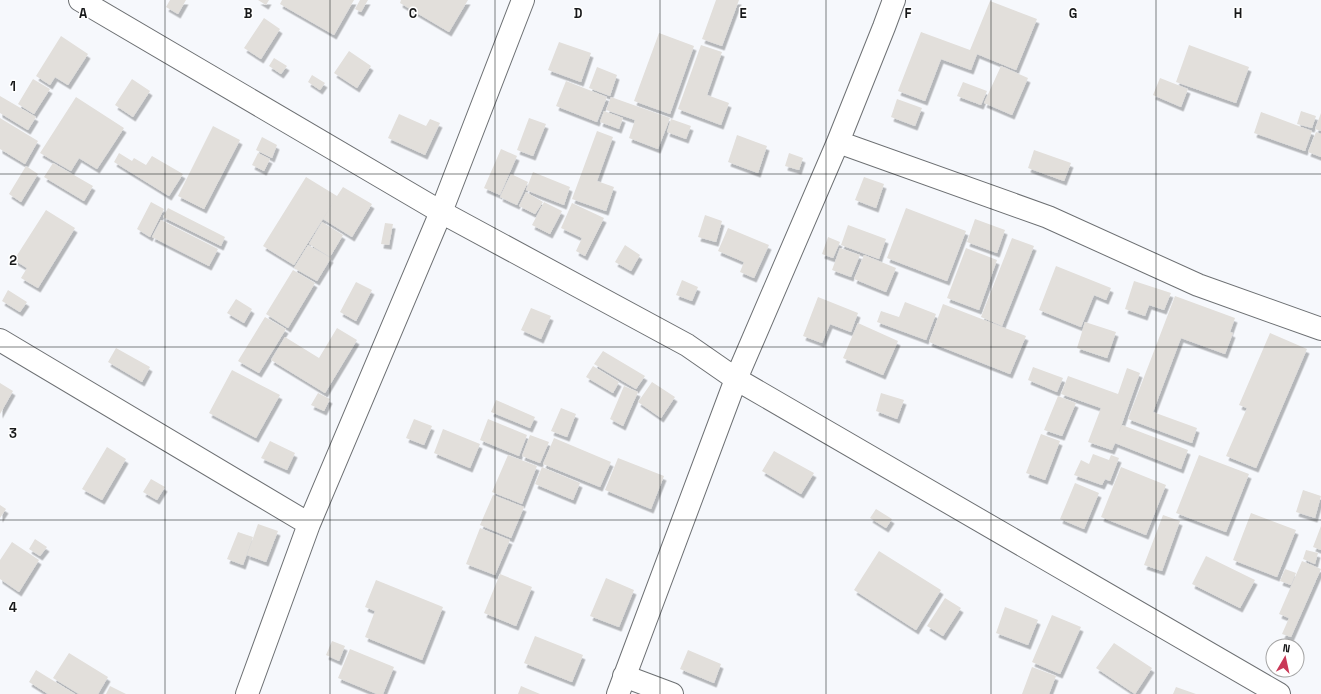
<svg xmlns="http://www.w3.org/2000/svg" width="1321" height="694" font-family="'Space Grotesk',sans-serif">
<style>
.building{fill:#e2dfdb;filter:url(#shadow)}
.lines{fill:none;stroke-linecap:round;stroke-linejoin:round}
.street-casing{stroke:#6d7073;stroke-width:24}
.street{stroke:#fff;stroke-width:22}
.grid{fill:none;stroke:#18191a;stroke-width:1;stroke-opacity:0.55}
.grid-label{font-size:13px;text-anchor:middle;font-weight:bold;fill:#18191a;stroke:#fff;stroke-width:3;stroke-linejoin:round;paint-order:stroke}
</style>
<defs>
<filter id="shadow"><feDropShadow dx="2.5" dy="4.5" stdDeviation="0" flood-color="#0004"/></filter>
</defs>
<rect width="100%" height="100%" fill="#f6f8fc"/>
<path class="building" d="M170,0H186L178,14L166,7Z
M258,0H269L266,5Z
M282,0H354L334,35L280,4Z
M360,0H368L361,12L355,9Z
M401,0H468L449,32L400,3Z
M716,0H739L722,46L702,39Z
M990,1L1037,19L1016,70L977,54L971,70L941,59L925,101L898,91L921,32L970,50Z
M264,18L280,29L261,59L244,48Z
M659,33L694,46L670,114L634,101Z
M61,36L88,54L68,85L55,77L50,85L36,76Z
M559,42L591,53L581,82L548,70Z
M701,45L722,52L707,95L729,103L721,125L678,109Z
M1189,45L1249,67L1236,103L1176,82Z
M349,51L371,66L357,88L334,73Z
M274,58L287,66L281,74L269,66Z
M1001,66L1028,78L1012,115L984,103Z
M597,67L617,75L610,96L589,88Z
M312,75L325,83L320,90L308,82Z
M1160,78L1188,89L1181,107L1153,95Z
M33,79L50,89L34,114L18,104Z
M132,79L150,91L133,117L115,105Z
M566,81L607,97L597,122L556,106Z
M963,82L987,91L981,105L957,96Z
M0,96L36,117L28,130L0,113Z
M76,97L124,128L97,169L79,158L71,171L40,153Z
M611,97L670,118L658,149L629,138L635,120L606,110Z
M897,99L922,108L915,126L891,117Z
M604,111L623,118L619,129L600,122Z
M1301,111L1316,116L1312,128L1297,124Z
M1261,112L1312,131L1305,151L1254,133Z
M1321,113V131L1315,129Z
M399,114L426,126L430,119L440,123L425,155L388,138Z
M0,118L38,141L25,164L0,149Z
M529,118L546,124L533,156L517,150Z
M671,119L691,126L686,139L667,132Z
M213,126L240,140L204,209L178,196Z
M597,131L613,137L597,181L614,187L606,211L572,199Z
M1316,132L1321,134V157L1308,152Z
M737,135L767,146L758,173L728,162Z
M262,137L277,145L272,158L256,150Z
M501,149L517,156L500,195L484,188Z
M1034,150L1071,163L1064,181L1028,168Z
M119,153L132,161L134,158L146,165L152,156L183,174L169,196L114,162Z
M258,153L270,159L264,171L252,165Z
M789,153L803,158L799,170L785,166Z
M53,163L93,186L84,201L44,177Z
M26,166L38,174L21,202L9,194Z
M533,172L570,187L564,205L526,190Z
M511,174L528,182L517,205L500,197Z
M306,177L337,196L343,187L372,204L352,237L323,219L336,198L294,265L263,246Z
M864,177L884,184L876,208L855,200Z
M526,192L543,202L535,214L519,206Z
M151,202L164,209L150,237L137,229Z
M544,202L562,211L550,234L532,225Z
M572,203L604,218L585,256L576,251L582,238L561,228Z
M168,208L225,237L221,246L163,217Z
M906,208L966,231L947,281L887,258Z
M46,210L75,228L38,288L21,278L27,268L14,260Z
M705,215L722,221L716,242L698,237Z
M975,219L1005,230L997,253L967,242Z
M161,220L218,249L209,266L152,237Z
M322,222L343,235L330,257L309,244Z
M385,223L393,224L389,245L381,244Z
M848,225L886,239L879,259L841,245Z
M728,228L769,245L754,278L740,272L744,262L718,251Z
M828,237L840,242L833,258L822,254Z
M1012,238L1034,246L1002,326L981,317Z
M308,245L331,258L317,281L294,268Z
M625,245L640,255L631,271L615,262Z
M840,248L860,255L851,277L832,270Z
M966,248L997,260L979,310L947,298Z
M864,255L896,268L886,292L854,279Z
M1056,266L1111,288L1106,300L1094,295L1081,327L1039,310Z
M293,270L315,283L288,328L266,314Z
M682,280L698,287L692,301L676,295Z
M1134,281L1171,293L1164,310L1149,305L1145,316L1125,309Z
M356,282L372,290L356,321L340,312Z
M8,290L27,302L20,312L2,301Z
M1175,296L1235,318L1230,332L1233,333L1225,354L1181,338L1153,412L1197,428L1192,443L1128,419Z
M818,297L858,313L851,332L830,324L822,343L803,336Z
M236,299L252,309L244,323L227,313Z
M905,302L936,314L926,340L877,322L881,311L899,317Z
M943,304L1026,336L1010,374L929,342Z
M531,308L551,316L541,339L521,330Z
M265,317L286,329L259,373L238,361Z
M1085,322L1116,332L1107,358L1077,348Z
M858,323L898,341L883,375L843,358Z
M337,328L357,340L325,393L271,360L285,337L319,358Z
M1270,333L1307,349L1256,468L1226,456L1247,408L1239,405Z
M116,348L150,367L142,382L108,362Z
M603,351L645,376L636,389L594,364Z
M593,366L619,382L613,393L586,377Z
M1033,367L1063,378L1057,392L1028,380Z
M1127,368L1140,373L1119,432L1122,425L1188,450L1181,469L1115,443L1112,450L1088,442L1101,408L1061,394L1068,376L1118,394Z
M232,370L280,395L256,438L209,413Z
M652,382L675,397L661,418L638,402Z
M0,383L13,391L0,414Z
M624,386L638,392L623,426L610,419Z
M318,393L330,399L324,411L311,405Z
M881,393L904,400L897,419L876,411Z
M1058,396L1076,403L1062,436L1044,430Z
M496,400L535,417L530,428L491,412Z
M561,408L576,414L567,437L551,431Z
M414,419L432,426L424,445L406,438Z
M488,419L527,435L519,456L480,440Z
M443,429L480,444L470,468L434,453Z
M1041,434L1060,441L1045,480L1026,473Z
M530,435L549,442L540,463L522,456Z
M554,438L611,462L600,487L543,464Z
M270,441L295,453L287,470L261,458Z
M107,447L126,459L102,500L82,489Z
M774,451L814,473L801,494L762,471Z
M1093,454L1109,460L1111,455L1119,458L1110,481L1105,479L1102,485L1074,475L1081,460L1089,464Z
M508,455L537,466L522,504L492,492Z
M1199,455L1249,474L1226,532L1176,513Z
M618,458L664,476L651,509L605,490Z
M542,467L580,483L573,500L535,484Z
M1121,467L1166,485L1146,535L1101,517Z
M151,479L165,487L157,500L143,492Z
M1075,483L1099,493L1084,529L1060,519Z
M1303,490L1321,496L1315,518L1296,512Z
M493,495L524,507L511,538L480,525Z
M0,505L6,509L0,518Z
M876,509L892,519L886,528L870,518Z
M1251,513L1296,530L1277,577L1233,560Z
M1163,515L1180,521L1162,571L1144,565Z
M258,524L278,531L266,562L247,555Z
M1321,526V550L1313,547Z
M480,528L510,540L495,575L466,564Z
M238,532L253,537L243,565L227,559Z
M35,539L47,547L40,556L29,549Z
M12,542L39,560L19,592L0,579V560Z
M1306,550L1318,553L1315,564L1303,559Z
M879,551L941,590L916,630L854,590Z
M1206,556L1255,580L1240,608L1192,584Z
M1302,561L1321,569L1291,637L1282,634L1289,618L1279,614Z
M1285,569L1296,573L1291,585L1280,581Z
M500,574L532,587L516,626L484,613Z
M606,578L634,590L619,627L590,616Z
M376,580L443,607L422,660L365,637L375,611L365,607Z
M945,598L961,608L943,636L927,626Z
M1005,607L1038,620L1028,645L996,633Z
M1052,615L1081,627L1060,674L1032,662Z
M535,636L583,655L572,682L524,663Z
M332,641L345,646L339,661L326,655Z
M1114,643L1152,668L1135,694L1096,668Z
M350,649L394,667L383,694H377L338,678Z
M688,650L721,664L714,683L680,669Z
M69,653L108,677L98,694H79L53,678Z
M1032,667L1056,676L1049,694H1022Z
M36,670L75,694H48L29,682Z
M110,686L126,694H106Z
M521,686L540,694H518Z
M1176,687L1196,694H1173Z"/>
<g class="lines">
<defs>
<path id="street" d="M80,0L441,212L687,345L736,379L1279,694
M838,142L1048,217L1198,285L1321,329
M0,340L309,524
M624,676L672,694
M247,694L309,524L441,212L523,0
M618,694L736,379L838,142L884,27L894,0"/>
</defs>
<use href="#street" class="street-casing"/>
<use href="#street" class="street"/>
</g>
<path class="grid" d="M165,0V694M330,0V694M495,0V694M660,0V694M826,0V694M991,0V694M1156,0V694M0,174H1321M0,347H1321M0,520H1321"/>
<g class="grid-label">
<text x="83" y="18">A</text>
<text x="248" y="18">B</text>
<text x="413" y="18">C</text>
<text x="578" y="18">D</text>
<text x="743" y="18">E</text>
<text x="908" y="18">F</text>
<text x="1073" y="18">G</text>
<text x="1238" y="18">H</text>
<text x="13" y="91">1</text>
<text x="13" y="265">2</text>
<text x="13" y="438">3</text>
<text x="13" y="612">4</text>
</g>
<g transform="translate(1285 658) rotate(9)"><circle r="19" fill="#ffffff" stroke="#a3a3a3"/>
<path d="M0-3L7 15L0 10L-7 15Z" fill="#c93958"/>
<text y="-6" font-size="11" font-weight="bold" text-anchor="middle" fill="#18191a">N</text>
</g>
</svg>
